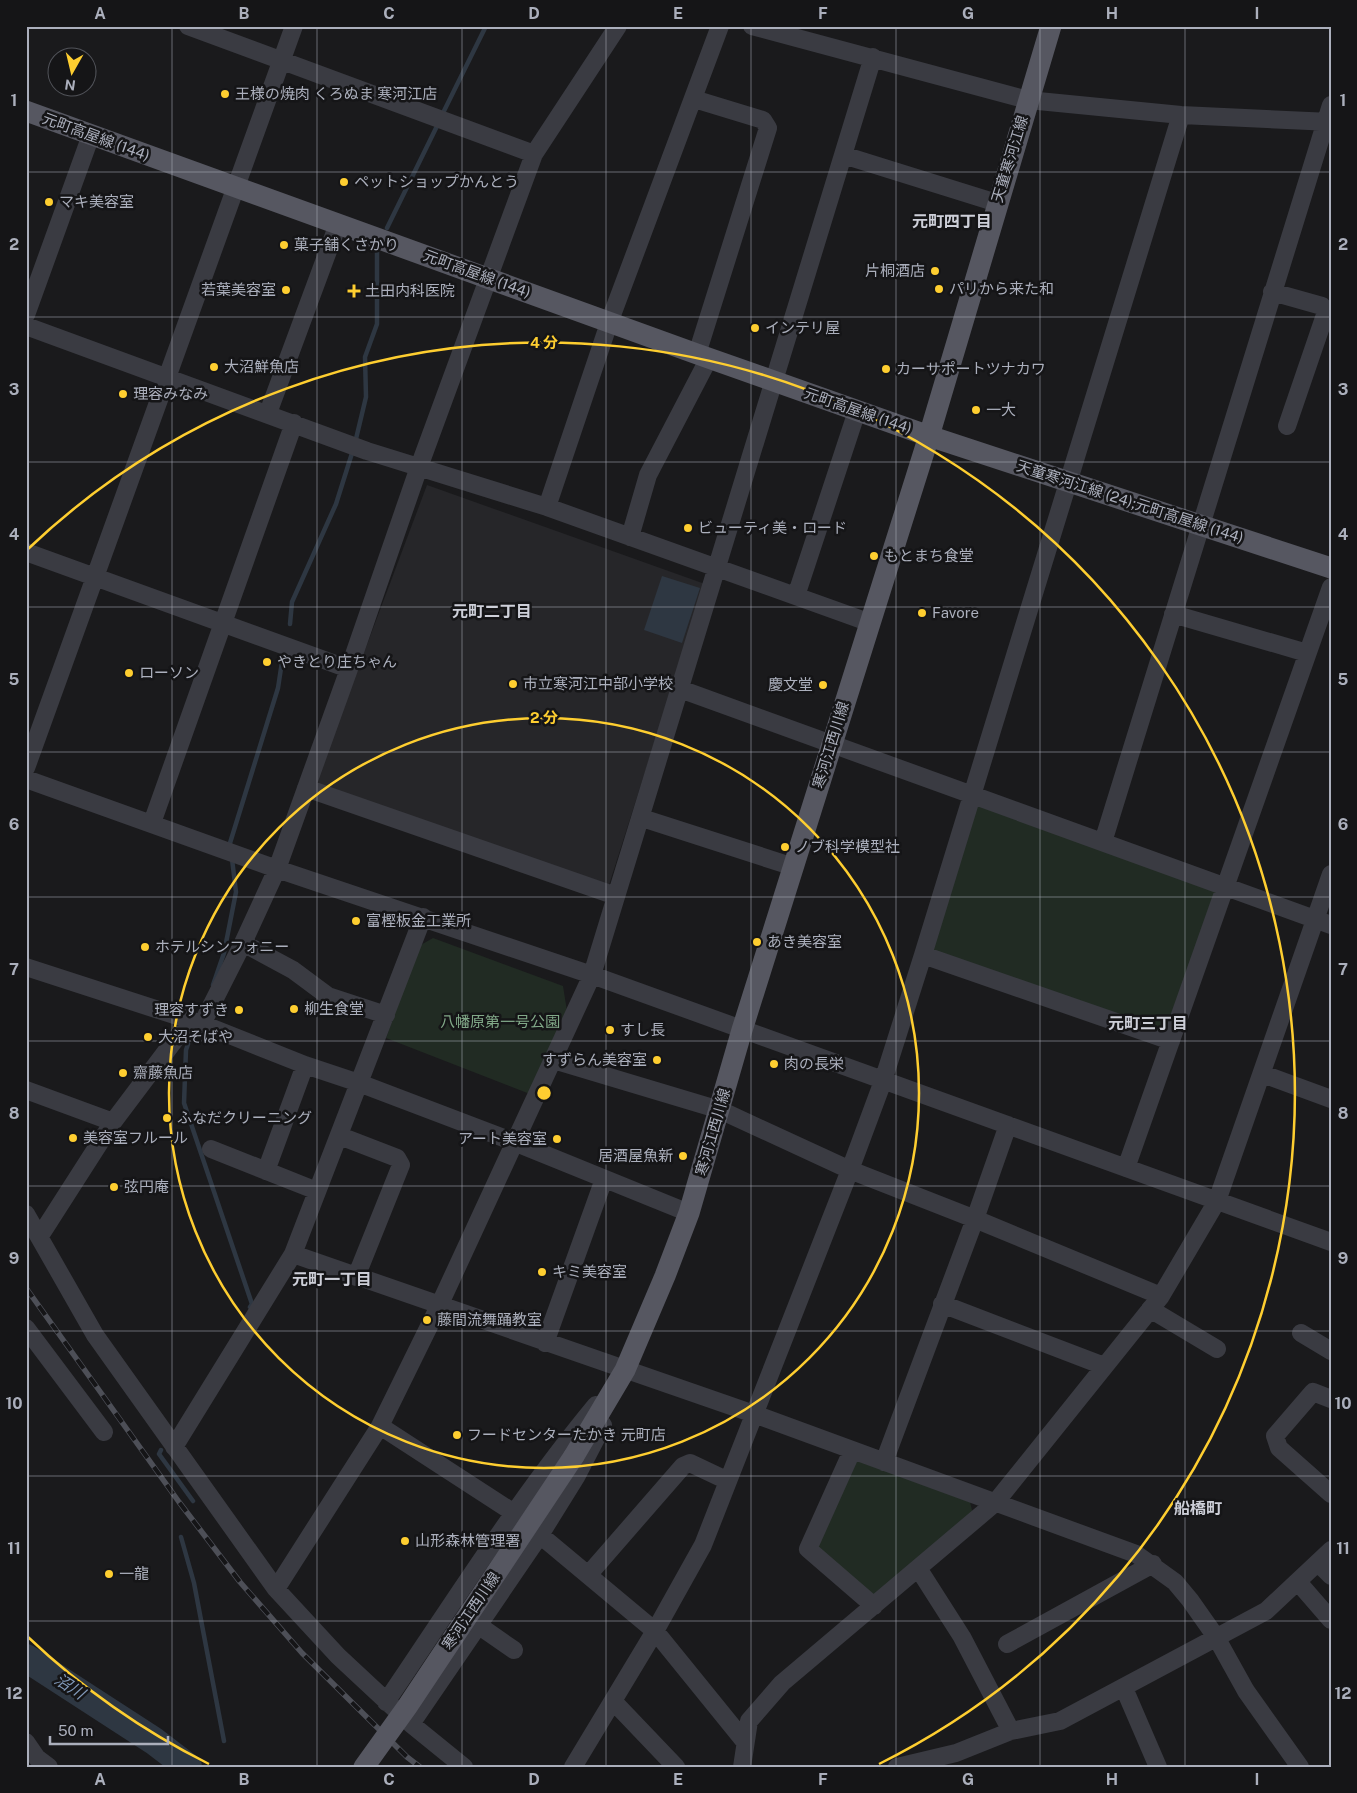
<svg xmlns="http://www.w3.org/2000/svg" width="1357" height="1793" font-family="'Public Sans','Noto Sans JP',sans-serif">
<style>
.built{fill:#262629}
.park{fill:#212b23}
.water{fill:#2e3742}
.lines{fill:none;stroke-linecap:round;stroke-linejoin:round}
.stream{stroke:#2e3742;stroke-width:4.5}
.river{stroke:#2e3742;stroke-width:28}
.minor{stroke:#3a3b42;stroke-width:18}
.major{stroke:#565761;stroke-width:21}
.rail-casing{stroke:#4d4f57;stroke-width:5.5}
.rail{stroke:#151517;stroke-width:4;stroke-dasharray:11;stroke-linecap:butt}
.major-bridge{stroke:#565761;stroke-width:21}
.grid{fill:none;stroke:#abafbc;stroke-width:1;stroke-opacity:0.55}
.ring{fill:none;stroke:#fece30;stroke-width:2.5}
.poi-dot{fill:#fece30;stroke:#151517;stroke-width:2}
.labels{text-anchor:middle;stroke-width:5;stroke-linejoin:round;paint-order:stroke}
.poi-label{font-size:15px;fill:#abafbc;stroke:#151517;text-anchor:start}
.street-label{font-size:15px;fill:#abafbc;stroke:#151517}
.park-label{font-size:15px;fill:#81a888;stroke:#151517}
.neighbourhood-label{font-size:16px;font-weight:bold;fill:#cdcfd8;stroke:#151517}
.water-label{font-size:16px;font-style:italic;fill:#8199b9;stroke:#151517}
.centre{fill:#fece30;stroke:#151517;stroke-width:2.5}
.ring-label{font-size:15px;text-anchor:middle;font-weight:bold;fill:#fece30;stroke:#151517;stroke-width:5;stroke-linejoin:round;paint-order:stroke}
.neatline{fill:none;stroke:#abafbc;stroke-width:2}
.grid-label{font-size:16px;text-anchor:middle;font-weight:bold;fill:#abafbc}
</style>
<rect width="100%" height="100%" fill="#1a1a1c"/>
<path class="built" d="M427,485L705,584L608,888L315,783Z"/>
<path class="park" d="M972,794L1226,886L1171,1041L923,955Z
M433,938L563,986L567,1011L530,1094L386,1038L419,946Z
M853,1459L970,1502L973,1514L874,1599L814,1547Z"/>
<path class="water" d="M662,576L700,588L682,643L644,630Z"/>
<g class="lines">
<path class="stream" d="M441,117L486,26
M387,228L438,124
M355,443L366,397L365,357L377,324V252
M290,624L292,602L336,504L353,450
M231,848L230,843L278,688L283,655
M213,985L224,953L236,892L232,859
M188,1044L186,1050L184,1103L252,1304L250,1307
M161,1450L159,1454L193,1501
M181,1537L194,1583L224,1741"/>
<path class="river" d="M26,1658L154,1741L188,1767"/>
<path class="minor" d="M188,26L534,154
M752,26L1028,100L1181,115L1331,122
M694,99L763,120L768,128L697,354
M843,155L997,203
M1272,292L1322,306L1326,312L1287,426
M26,315L91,135
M26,326L367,451L547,507L868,622
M268,413L338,224
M547,507L609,323L720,26
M630,537L648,475L709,358
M26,552L349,669
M796,596L857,411
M1173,614L1307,653
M680,689L1331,925
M26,768L294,26
M26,779L277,869L592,975L1331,1242
M306,788L616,896
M642,818L794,867
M152,823L294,423
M1103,842L1331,105
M243,943L293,970L328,996L386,1015
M923,955L1171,1041
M26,967L202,1024L243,943L277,869L349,669L419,467L534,154L618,26
M553,1060L720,1110L850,1170L975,1219L1161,1296
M1263,1074L1331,1099
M26,1090L113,1122
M340,1136L397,1158L401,1165L356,1277
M211,1149L317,1191
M1126,1168L1331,587
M266,1171L305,1065
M26,1214L95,1335L276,1589L338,1656L411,1724
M40,1236L113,1122L180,1033L202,1024L305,1065L359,1083L514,1142L689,1213
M293,1254L754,1414L1136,1554L1175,1582L1190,1600L1216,1637L1246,1691L1300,1767
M942,1304L1104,1366
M1150,1309L1217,1349
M26,1328L104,1432
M1301,1333L1331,1351
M545,1343L604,1179
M1331,1399L1313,1392L1275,1436L1279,1448L1331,1494
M380,1426L514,1513
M174,1447L293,1254L423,917
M852,1451L808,1549L874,1606
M884,1462L975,1219L1008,1125
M540,1535L655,1631L745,1742
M1318,1563L1331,1576
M918,1568L962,1637L1011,1731
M589,1574L683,1466L690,1463L728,1481
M1298,1582L1331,1620
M276,1589L380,1426L439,1306L592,975L873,57
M478,1625L514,1650
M1007,1644L1153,1564
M1124,1688L1158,1767
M613,1701L676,1767
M386,1702C454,1602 519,1498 596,1405
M26,1742L37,1758L49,1767
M464,1767L411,1724L540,1535L576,1477L603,1425
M573,1767L655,1631L703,1545L850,1170L883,1081L923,955L1181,115
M742,1767L749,1721L782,1683L995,1503L1161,1296L1217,1201L1331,874
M897,1767L956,1753L1011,1731L1060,1721L1266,1611L1331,1550"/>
<path class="major" d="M26,111L697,354L929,436L1331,568
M574,1456L625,1370L665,1276L689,1213L742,1030L929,436L1051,26"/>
<defs>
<path id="rail" d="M26,1288L179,1502L240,1582L302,1653L407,1757L420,1767"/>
</defs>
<use href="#rail" class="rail-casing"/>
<use href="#rail" class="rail"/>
<path class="major-bridge" d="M364,1767L407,1707L574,1456"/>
</g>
<path class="grid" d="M172,26V1767M317,26V1767M462,26V1767M606,26V1767M751,26V1767M896,26V1767M1040,26V1767M1185,26V1767M26,172H1331M26,317H1331M26,462H1331M26,607H1331M26,752H1331M26,897H1331M26,1041H1331M26,1186H1331M26,1331H1331M26,1476H1331M26,1621H1331"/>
<g class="ring">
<circle cx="544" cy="1093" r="375"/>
<path d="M209 1764A750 750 0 0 1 28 1637M28 549A750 750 0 1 1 879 1764"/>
</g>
<g class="poi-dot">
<circle cx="225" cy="94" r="5"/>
<circle cx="344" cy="182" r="5"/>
<circle cx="49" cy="202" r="5"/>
<circle cx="284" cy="245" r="5"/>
<circle cx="935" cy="271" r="5"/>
<circle cx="939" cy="289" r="5"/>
<circle cx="286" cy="290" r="5"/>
<path d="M351.5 283.5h5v5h5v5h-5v5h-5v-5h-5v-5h5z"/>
<circle cx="755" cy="328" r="5"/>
<circle cx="214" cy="367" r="5"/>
<circle cx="886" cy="369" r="5"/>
<circle cx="123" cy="394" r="5"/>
<circle cx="976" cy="410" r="5"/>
<circle cx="688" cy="528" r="5"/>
<circle cx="874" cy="556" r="5"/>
<circle cx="922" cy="613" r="5"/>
<circle cx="267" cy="662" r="5"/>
<circle cx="129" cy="673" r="5"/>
<circle cx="513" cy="684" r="5"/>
<circle cx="823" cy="685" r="5"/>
<circle cx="785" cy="847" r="5"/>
<circle cx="356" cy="921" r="5"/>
<circle cx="757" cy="942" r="5"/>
<circle cx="145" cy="947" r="5"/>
<circle cx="294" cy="1009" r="5"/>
<circle cx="239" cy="1010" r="5"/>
<circle cx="610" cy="1030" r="5"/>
<circle cx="148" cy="1037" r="5"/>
<circle cx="657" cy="1060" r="5"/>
<circle cx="774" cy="1064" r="5"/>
<circle cx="123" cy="1073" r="5"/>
<circle cx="167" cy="1118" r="5"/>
<circle cx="73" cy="1138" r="5"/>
<circle cx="557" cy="1139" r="5"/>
<circle cx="683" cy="1156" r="5"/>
<circle cx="114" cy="1187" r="5"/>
<circle cx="542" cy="1272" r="5"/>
<circle cx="427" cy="1320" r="5"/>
<circle cx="457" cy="1435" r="5"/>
<circle cx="405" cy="1541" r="5"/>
<circle cx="109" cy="1574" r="5"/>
</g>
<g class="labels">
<g class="poi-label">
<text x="235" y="99">王様の焼肉 くろぬま 寒河江店</text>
<text x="354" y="187">ペットショップかんとう</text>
<text x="59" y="207">マキ美容室</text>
<text x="294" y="250">菓子舗くさかり</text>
<text x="925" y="276" text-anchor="end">片桐酒店</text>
<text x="949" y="294">パリから来た和</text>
<text x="276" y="295" text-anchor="end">若葉美容室</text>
<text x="365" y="296">土田内科医院</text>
<text x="765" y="333">インテリ屋</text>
<text x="224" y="372">大沼鮮魚店</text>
<text x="896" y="374">カーサポートツナカワ</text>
<text x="133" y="399">理容みなみ</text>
<text x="986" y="415">一大</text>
<text x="698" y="533">ビューティ美・ロード</text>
<text x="884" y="561">もとまち食堂</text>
<text x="932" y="618">Favore</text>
<text x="277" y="667">やきとり庄ちゃん</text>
<text x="139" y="678">ローソン</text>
<text x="523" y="689">市立寒河江中部小学校</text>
<text x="813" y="690" text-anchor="end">慶文堂</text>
<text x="795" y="852">ノブ科学模型社</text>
<text x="366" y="926">富樫板金工業所</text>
<text x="767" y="947">あき美容室</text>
<text x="155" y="952">ホテルシンフォニー</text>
<text x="304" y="1014">柳生食堂</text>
<text x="229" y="1015" text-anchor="end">理容すずき</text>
<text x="620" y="1035">すし長</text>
<text x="158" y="1042">大沼そばや</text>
<text x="647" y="1065" text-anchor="end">すずらん美容室</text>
<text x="784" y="1069">肉の長栄</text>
<text x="133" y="1078">齋藤魚店</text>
<text x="177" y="1123">ふなだクリーニング</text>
<text x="83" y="1143">美容室フルール</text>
<text x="547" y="1144" text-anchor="end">アート美容室</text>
<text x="673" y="1161" text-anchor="end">居酒屋魚新</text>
<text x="124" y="1192">弦円庵</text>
<text x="552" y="1277">キミ美容室</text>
<text x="437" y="1325">藤間流舞踊教室</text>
<text x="467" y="1440">フードセンターたかき 元町店</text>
<text x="415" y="1546">山形森林管理署</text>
<text x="119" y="1579">一龍</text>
</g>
<g class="street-label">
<text transform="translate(96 137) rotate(20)" y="5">元町高屋線 (144)</text>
<text transform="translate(1010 159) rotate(-73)" y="5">天童寒河江線</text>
<text transform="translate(477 274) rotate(20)" y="5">元町高屋線 (144)</text>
<text transform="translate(858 411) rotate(19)" y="5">元町高屋線 (144)</text>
<text transform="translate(1130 502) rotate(18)" y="5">天童寒河江線 (24);元町高屋線 (144)</text>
<text transform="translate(831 745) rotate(-73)" y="5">寒河江西川線</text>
<text transform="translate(713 1132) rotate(-74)" y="5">寒河江西川線</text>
<text transform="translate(471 1611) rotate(-56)" y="5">寒河江西川線</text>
</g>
<g class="park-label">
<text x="500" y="1027">八幡原第一号公園</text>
</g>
<g class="neighbourhood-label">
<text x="952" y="227">元町四丁目</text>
<text x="492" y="617">元町二丁目</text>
<text x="1148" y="1029">元町三丁目</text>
<text x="332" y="1285">元町一丁目</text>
<text x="1198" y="1514">船橋町</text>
</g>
<g class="water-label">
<text transform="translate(70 1686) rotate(33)" y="6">沼川</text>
</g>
</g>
<circle cx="544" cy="1093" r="8" class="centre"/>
<g class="ring-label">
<text x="544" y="348">4 分</text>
<text x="544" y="723">2 分</text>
</g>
<rect width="1357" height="1793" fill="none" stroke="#151517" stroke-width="55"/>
<g transform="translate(72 72) rotate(188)"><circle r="24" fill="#151517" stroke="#515359"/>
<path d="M0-4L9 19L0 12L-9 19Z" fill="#fece30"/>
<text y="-8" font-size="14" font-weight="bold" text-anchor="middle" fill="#abafbc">N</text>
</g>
<path d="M50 1736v8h118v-8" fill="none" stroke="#abafbc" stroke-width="2.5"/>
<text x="58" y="1736" font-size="15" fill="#abafbc" stroke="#151517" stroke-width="4" paint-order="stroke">50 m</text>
<rect x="28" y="28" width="1302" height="1738" class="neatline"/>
<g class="grid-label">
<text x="100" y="19">A</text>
<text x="244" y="19">B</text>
<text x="389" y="19">C</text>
<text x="534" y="19">D</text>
<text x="678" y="19">E</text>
<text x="823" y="19">F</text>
<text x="968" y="19">G</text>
<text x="1112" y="19">H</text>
<text x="1257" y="19">I</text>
<text x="14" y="106">1</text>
<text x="1343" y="106">1</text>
<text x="14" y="250">2</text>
<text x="1343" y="250">2</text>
<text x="14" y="395">3</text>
<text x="1343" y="395">3</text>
<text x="14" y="540">4</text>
<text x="1343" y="540">4</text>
<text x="14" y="685">5</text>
<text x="1343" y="685">5</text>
<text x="14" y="830">6</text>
<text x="1343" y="830">6</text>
<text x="14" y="975">7</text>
<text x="1343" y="975">7</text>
<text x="14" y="1119">8</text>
<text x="1343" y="1119">8</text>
<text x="14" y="1264">9</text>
<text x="1343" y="1264">9</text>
<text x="14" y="1409">10</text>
<text x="1343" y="1409">10</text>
<text x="14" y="1554">11</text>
<text x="1343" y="1554">11</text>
<text x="14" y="1699">12</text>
<text x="1343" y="1699">12</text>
<text x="100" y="1785">A</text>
<text x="244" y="1785">B</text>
<text x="389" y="1785">C</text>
<text x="534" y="1785">D</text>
<text x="678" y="1785">E</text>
<text x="823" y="1785">F</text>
<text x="968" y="1785">G</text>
<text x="1112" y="1785">H</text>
<text x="1257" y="1785">I</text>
</g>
</svg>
